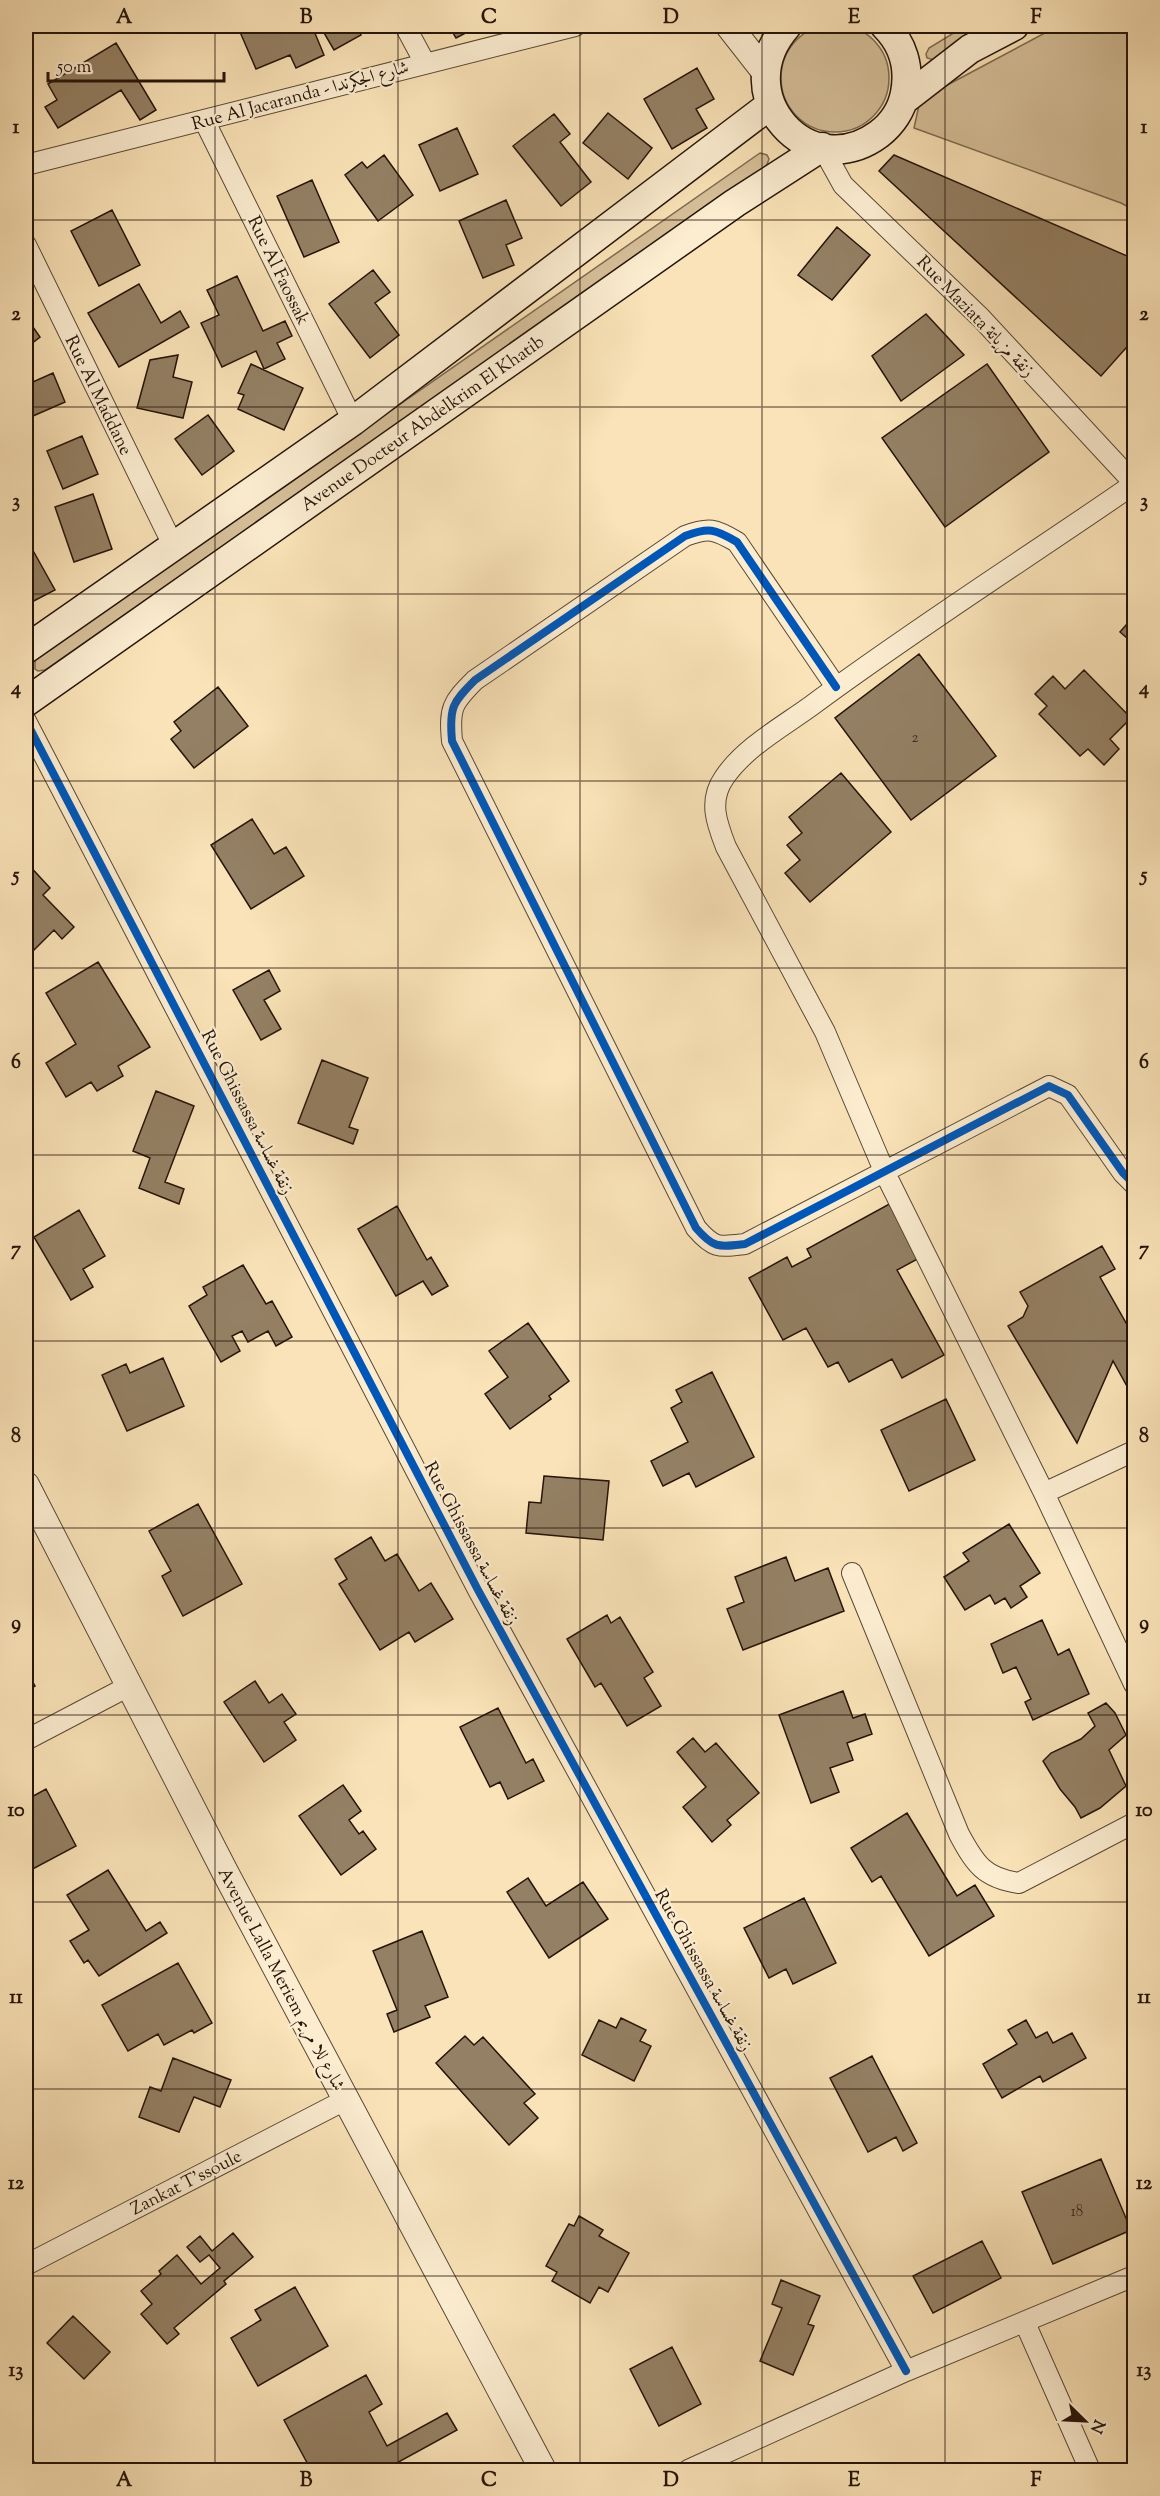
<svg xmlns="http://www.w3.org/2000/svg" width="1160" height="2496" font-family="'Sorts Mill Goudy',Amiri,serif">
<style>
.green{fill:#d6c09a;stroke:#7e6a51;stroke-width:1.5}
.building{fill:#948064;stroke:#251408;stroke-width:1.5}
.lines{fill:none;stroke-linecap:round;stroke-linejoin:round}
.minor-casing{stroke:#5a4834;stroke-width:22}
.tertiary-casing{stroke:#5a4834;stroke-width:28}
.secondary-casing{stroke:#251408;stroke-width:31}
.minor{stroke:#fcedd1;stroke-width:20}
.tertiary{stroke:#fcedd1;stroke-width:26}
.secondary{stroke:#fcedd1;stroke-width:28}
.cycleway-casing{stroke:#fcedd1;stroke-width:11}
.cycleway{stroke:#0057b8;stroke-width:8}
.grid{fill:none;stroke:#251408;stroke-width:1.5;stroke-opacity:0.55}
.labels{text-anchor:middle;stroke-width:4.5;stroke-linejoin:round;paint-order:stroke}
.number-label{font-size:15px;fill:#412f1f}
.street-label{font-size:18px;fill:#251408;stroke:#fcedd1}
.neatline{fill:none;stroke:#251408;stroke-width:2}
.grid-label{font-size:20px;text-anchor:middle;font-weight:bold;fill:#251408}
</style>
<rect width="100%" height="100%" fill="#fae3b8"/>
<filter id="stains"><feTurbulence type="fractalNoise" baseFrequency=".00333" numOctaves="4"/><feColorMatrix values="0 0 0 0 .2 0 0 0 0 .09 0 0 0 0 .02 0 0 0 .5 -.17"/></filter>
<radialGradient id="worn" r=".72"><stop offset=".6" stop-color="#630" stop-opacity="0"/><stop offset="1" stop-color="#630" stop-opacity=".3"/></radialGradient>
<path class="green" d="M781 78a54 54 0 1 1 108 0a54 54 0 1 1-108 0Z
M965,26H988L934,60L927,58L926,54L929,48Z
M1058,26H1134V210L1121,203L914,128L919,105L938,90Z
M760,153L767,155L769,159L766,167L45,670L38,671L35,669V659Z"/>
<path class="building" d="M255,26H312L324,55L296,68L290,55L256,69L240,32Z
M320,26H356L361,35L334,50Z
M449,26H479L456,38Z
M116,43L156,110L140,120L121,90L58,128L45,107L57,100L48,84Z
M697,68L714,99L696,109L707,128L672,149L644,99Z
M608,113L652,148L628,179L583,143Z
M554,114L570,134L560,142L591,182L561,206L513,146Z
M457,128L478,174L440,191L419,145Z
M384,155L413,195L378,221L345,175L362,162L367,168Z
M894,155L1134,259V339L1101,376L879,171Z
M312,180L339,242L304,257L277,196Z
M506,200L522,238L506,245L514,265L483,278L459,221Z
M112,210L140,265L99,286L71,231Z
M837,227L870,255L832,300L798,275Z
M373,270L390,292L375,303L399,335L370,358L329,304Z
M237,276L263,331L285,321L292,336L277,343L285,359L264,369L256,351L222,367L201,323L219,315L207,290Z
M139,284L161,323L180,311L189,327L119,367L88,313Z
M926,314L964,355L901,401L872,356Z
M26,317L40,337L26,348Z
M178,355L173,377L192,382L183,418L137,408L150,360Z
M251,364L303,388L284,430L238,409L244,395L238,393Z
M987,364L1049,452L945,527L882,438Z
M53,373L65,402L26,419V385Z
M208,415L234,451L202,475L175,439Z
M82,436L98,474L63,489L47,451Z
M93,494L112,549L74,562L55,507Z
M26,538L55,590L26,605Z
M1134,616V644L1120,632Z
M919,654L996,756L911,820L835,718Z
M1084,670L1131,718L1110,739L1119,749L1104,765L1088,749L1080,756L1039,714L1047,706L1035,694L1053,676L1065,689Z
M218,687L248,726L194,768L171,739L181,731L174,722Z
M841,773L891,832L810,902L785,873L800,860L787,845L802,833L789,817Z
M252,819L274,854L286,847L304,876L251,909L211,845Z
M26,848L33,855L26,862L50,888L43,895L74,927L62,939L54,930L31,953L26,948Z
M98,962L150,1047L118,1066L123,1076L97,1091L91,1082L66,1097L46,1063L76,1044L46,993Z
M269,970L280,991L264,1000L281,1029L261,1040L233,990Z
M322,1060L368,1078L349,1127L358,1130L353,1144L298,1123Z
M156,1091L194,1106L165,1182L184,1189L179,1204L139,1188L150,1158L133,1151Z
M893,1202L923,1256L897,1270L944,1355L902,1378L892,1359L849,1382L838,1362L828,1367L806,1328L783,1340L749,1278L787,1257L792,1267L811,1257L807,1249Z
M397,1206L427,1260L431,1257L448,1286L432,1295L423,1281L396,1296L358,1229Z
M79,1210L105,1256L83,1269L93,1287L71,1300L34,1237Z
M1102,1246L1115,1269L1100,1277L1134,1337V1399L1113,1361L1077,1443L1008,1326L1023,1317L1028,1306L1020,1292Z
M243,1265L266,1304L272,1301L292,1337L276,1346L268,1331L248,1342L242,1331L232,1336L240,1351L221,1362L189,1306L207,1295L203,1287Z
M528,1323L569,1381L549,1396L551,1399L510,1429L485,1394L508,1377L489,1351Z
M163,1358L184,1406L127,1431L102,1375L126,1364L130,1373Z
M712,1372L754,1457L696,1487L689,1473L663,1486L651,1461L688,1442L671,1408L682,1402L676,1390Z
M946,1399L975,1460L909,1491L881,1430Z
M544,1476L609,1481L603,1540L526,1533L529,1502L541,1503Z
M198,1504L242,1584L183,1616L162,1576L171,1571L149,1531Z
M1009,1524L1040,1573L1020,1586L1027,1597L1011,1608L1005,1598L995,1604L990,1595L965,1610L944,1577L969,1561L963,1553Z
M371,1537L385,1561L397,1554L419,1591L431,1583L453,1619L415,1642L409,1632L380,1650L339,1584L347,1579L335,1559Z
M786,1557L795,1581L828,1568L844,1611L743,1650L727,1609L744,1602L735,1577Z
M607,1615L611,1623L620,1617L645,1659L653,1672L644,1678L661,1706L627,1726L601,1683L595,1687L567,1639Z
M1042,1620L1058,1655L1069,1649L1089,1694L1033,1720L1025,1702L1031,1699L1016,1667L1003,1673L991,1644Z
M26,1670L35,1686L26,1692Z
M255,1681L269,1703L282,1694L296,1714L284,1722L296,1740L264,1762L224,1702Z
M843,1691L853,1718L865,1714L872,1734L847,1743L853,1760L830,1768L839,1792L811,1803L779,1715Z
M1106,1703L1115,1713L1126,1735L1109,1750L1126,1786L1100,1808L1081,1818L1075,1807L1060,1789L1043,1761L1051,1753L1081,1739L1095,1726L1088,1713Z
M498,1708L526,1763L533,1759L544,1781L508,1799L500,1782L490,1787L460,1727Z
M693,1738L705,1752L716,1743L759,1793L727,1820L731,1825L712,1842L683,1807L706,1787L677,1752Z
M343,1785L361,1811L349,1820L359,1834L363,1831L376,1849L341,1875L299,1816Z
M46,1789L76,1846L27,1872L26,1800Z
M907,1813L957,1896L975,1885L994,1916L929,1956L881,1876L872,1882L851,1848Z
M108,1870L146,1931L160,1922L167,1933L99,1976L88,1960L84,1963L70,1941L89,1930L67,1895Z
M528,1878L546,1906L583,1882L608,1919L549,1958L507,1892Z
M804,1898L836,1963L793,1984L786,1969L769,1978L744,1928Z
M422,1931L448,1997L425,2006L430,2017L394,2032L387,2014L397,2010L373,1951Z
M178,1963L212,2023L194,2033L192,2030L164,2045L158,2034L128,2051L102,2005Z
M621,2018L646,2030L640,2041L651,2046L634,2081L582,2055L599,2020L616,2028Z
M1026,2020L1036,2038L1047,2032L1053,2043L1072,2033L1086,2058L1043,2082L1040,2076L1002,2098L983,2064L1017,2044L1008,2030Z
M465,2036L474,2045L483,2037L535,2094L524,2103L538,2118L509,2145L436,2063Z
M872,2056L917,2143L903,2151L896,2137L868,2152L830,2078Z
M173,2058L231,2080L220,2107L194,2097L179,2132L139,2117L150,2087L161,2091Z
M1101,2159L1131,2230L1053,2264L1022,2192Z
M26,2190L33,2191L27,2228H26Z
M579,2216L603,2230L599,2236L629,2253L608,2292L599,2287L590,2303L552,2281L557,2272L546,2266L569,2224L574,2226Z
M233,2233L253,2257L224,2281L226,2284L174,2328L179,2334L167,2344L141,2314L152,2304L141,2291L161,2274L159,2271L177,2255L201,2284L220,2268L209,2255L200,2262L187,2247L200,2236L212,2251Z
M982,2241L1001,2278L933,2313L913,2276Z
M781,2280L820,2296L808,2324L814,2326L793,2375L760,2361L782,2308L772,2304Z
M295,2287L328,2346L258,2386L231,2338L261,2320L255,2310Z
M73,2316L110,2352L84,2379L47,2343Z
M672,2347L701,2404L659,2426L630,2369Z
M366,2375L382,2404L369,2412L387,2446L447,2413L457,2430L384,2470H367L364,2465L354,2470H311L284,2420Z
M26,2451L40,2470H26Z"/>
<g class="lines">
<defs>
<path id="minor" d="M405,26L425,63
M204,120L353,421
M822,147L843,185L981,318L1134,483
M26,165L575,26
M26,245L173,545
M1134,484C1027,558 916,628 811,706C782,727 744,748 724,778C708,801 717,824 726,847L825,1032L885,1173L1044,1493L1134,1684
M836,687L737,542C715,529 709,527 685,536L475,680C452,703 449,708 452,741L696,1228C714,1249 719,1247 745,1244L1049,1086L1068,1095L1123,1173L1134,1184
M26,721L478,1590L906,2371
M1044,1493L1134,1451
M852,1573L959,1834C975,1864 984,1878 1019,1883L1134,1823
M26,1740L129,1686
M26,2265L347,2099
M1025,2323L1090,2470
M688,2470L906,2371L1134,2276"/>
<path id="tertiary" d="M729,26L765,72
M26,1485L225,1872L543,2470"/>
<path id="secondary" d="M787,26C726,95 809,186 879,134C892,124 902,109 905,93C910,67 903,44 885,26
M904,100L970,49L1014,26
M26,649L353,421L770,105
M26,702L735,203L822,147"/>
</defs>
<use href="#minor" class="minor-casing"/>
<use href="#tertiary" class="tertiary-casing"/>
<use href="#secondary" class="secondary-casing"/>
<use href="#minor" class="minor"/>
<use href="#tertiary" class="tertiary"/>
<use href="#secondary" class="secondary"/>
<defs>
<path id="cycleway" d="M836,687L737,542C715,529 709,527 685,536L475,680C452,703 449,708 452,741L696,1228C714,1249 719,1247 745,1244L1049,1086L1068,1095L1123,1173L1134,1184
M26,721L478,1590L906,2371"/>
</defs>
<use href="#cycleway" class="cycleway-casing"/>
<use href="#cycleway" class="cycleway"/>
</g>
<path class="grid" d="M215,26V2470M398,26V2470M580,26V2470M762,26V2470M945,26V2470M26,220H1134M26,407H1134M26,594H1134M26,781H1134M26,968H1134M26,1155H1134M26,1341H1134M26,1528H1134M26,1715H1134M26,1902H1134M26,2089H1134M26,2276H1134"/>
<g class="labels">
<g class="number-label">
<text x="915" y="742">2</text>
<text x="1077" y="2216">18</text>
</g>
<g class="street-label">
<text transform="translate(300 95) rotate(-15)" y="6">Rue Al Jacaranda - شارع الجكرندا</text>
<text transform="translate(279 270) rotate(64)" y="6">Rue Al Faossak</text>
<text transform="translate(976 316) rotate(46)" y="6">Rue Maziata زنقة مزياتة</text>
<text transform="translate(99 395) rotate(64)" y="6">Rue Al Maddane</text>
<text transform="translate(422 423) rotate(-35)" y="6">Avenue Docteur Abdelkrim El Khatib</text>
<text transform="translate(248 1112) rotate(63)" y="6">Rue Ghissassa زنقة غساسة</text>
<text transform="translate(472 1543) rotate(62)" y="6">Rue Ghissassa زنقة غساسة</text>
<text transform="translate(704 1970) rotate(61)" y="6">Rue Ghissassa زنقة غساسة</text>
<text transform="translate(282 1979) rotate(62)" y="6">Avenue Lalla Meriem شارع للا مريم</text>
<text transform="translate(186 2182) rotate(-27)" y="6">Zankat T'ssoule</text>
</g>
</g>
<rect width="1160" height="2496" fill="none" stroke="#fae3b8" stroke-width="66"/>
<g transform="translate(1085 2421) rotate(114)" stroke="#fcedd1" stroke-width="4.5" paint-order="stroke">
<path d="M0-4.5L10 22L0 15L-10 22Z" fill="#251408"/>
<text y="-9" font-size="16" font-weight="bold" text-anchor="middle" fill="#251408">N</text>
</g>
<path d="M48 72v9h176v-9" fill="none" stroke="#251408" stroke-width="3"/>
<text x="57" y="72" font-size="18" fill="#251408" stroke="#fcedd1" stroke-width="4.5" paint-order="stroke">50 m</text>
<rect x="33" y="33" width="1094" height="2430" class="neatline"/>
<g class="grid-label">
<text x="124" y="23">A</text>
<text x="306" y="23">B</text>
<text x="489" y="23">C</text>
<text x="671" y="23">D</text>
<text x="854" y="23">E</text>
<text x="1036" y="23">F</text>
<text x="16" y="133">1</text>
<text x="1144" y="133">1</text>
<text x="16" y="320">2</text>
<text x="1144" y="320">2</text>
<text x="16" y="507">3</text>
<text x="1144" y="507">3</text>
<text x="16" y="694">4</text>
<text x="1144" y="694">4</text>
<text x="16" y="881">5</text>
<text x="1144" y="881">5</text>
<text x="16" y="1068">6</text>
<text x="1144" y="1068">6</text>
<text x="16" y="1255">7</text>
<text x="1144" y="1255">7</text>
<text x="16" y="1442">8</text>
<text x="1144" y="1442">8</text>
<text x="16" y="1629">9</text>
<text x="1144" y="1629">9</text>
<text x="16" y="1816">10</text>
<text x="1144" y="1816">10</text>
<text x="16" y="2003">11</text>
<text x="1144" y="2003">11</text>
<text x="16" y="2189">12</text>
<text x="1144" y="2189">12</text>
<text x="16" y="2376">13</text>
<text x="1144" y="2376">13</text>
<text x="124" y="2486">A</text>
<text x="306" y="2486">B</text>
<text x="489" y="2486">C</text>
<text x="671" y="2486">D</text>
<text x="854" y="2486">E</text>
<text x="1036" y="2486">F</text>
</g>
<rect width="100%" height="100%" filter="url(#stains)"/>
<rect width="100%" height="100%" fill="url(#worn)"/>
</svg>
